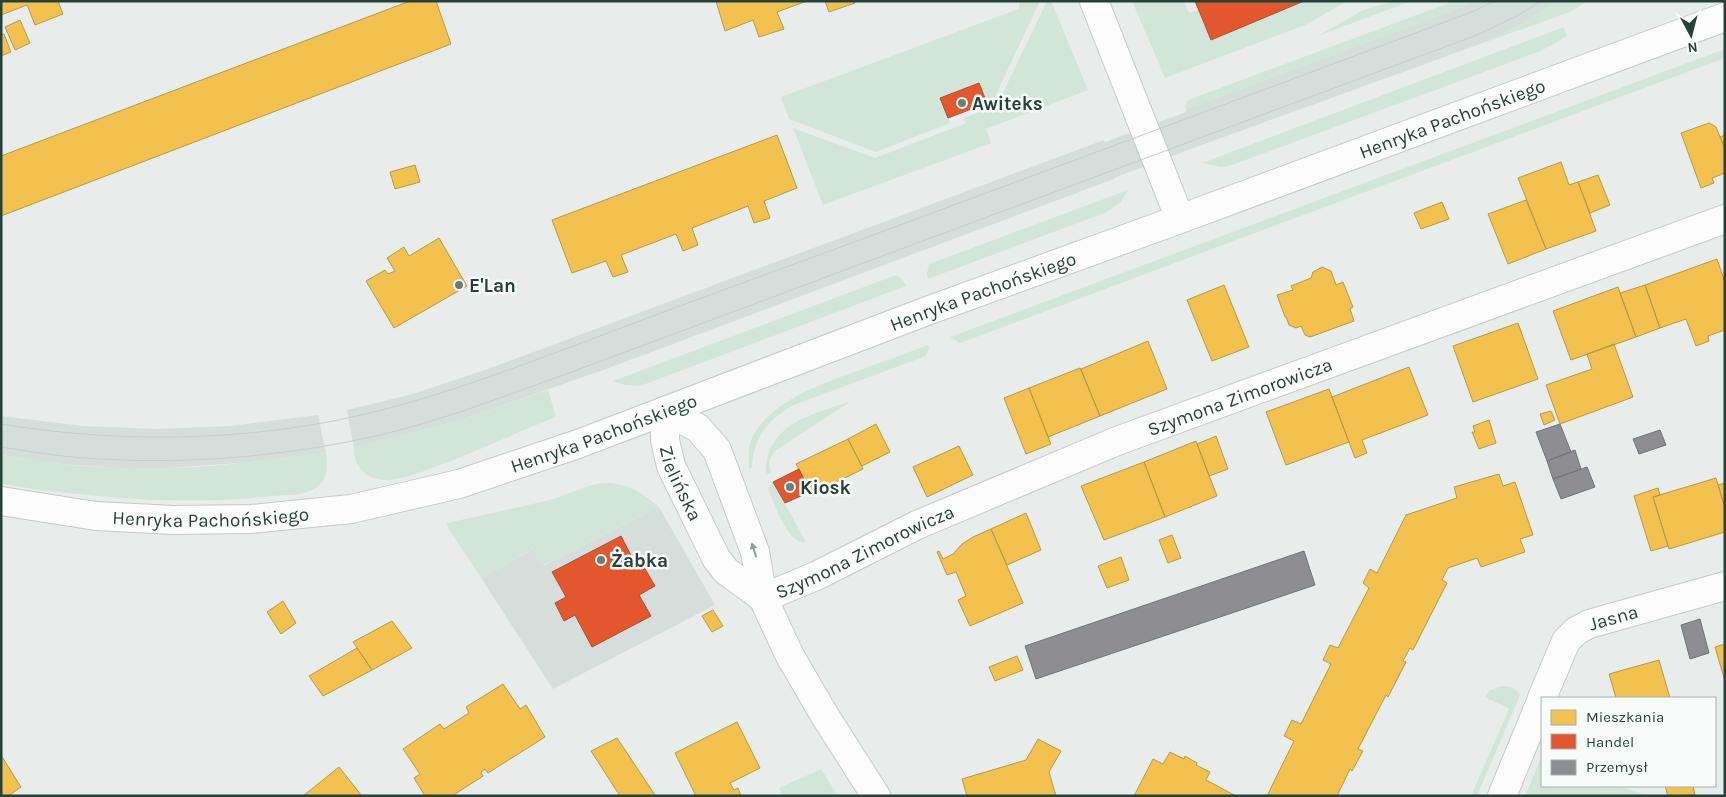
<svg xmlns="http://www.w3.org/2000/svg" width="1726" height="797" font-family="Karla,sans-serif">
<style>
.built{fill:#d6dedb}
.green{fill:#d1e6d8}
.homes{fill:#f2c14e;stroke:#b49b48}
.shops{fill:#e4572e;stroke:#aa5132}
.industry{fill:#8d8d92;stroke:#6e7678}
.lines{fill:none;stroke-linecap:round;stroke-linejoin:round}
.minor-casing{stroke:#c5cac8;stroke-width:30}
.tertiary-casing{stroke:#c5cac8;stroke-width:30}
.minor{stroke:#fcfcfc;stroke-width:28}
.tertiary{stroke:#fcfcfc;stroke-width:28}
.tram{stroke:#c9cdcc;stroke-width:1}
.oneway{fill:#909f9b}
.poi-dot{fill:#697e78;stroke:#f7fbf9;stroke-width:2}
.labels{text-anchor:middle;stroke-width:5;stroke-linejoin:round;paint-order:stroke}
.poi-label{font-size:19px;font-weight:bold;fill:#24423a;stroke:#f7fbf9;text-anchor:start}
.street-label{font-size:19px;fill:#24423a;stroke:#f7fbf9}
</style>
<rect width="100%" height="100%" fill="#e8edeb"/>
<path class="built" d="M1474,1H1557L1518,26L1483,43L1199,146L1114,178V179L606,369L458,421L354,448L347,410L413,394L485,370L1104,140L1105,142L1186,112V109L1449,12Z
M318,415L326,453L252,462L169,468L132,469L48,463L1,455V416L83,426L158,429L231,426Z
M659,507L715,605L553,689L481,578L533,549L543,566Z"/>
<path class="green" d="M1019,1H1040L993,101L987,103L979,83L940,98L950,123L876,152L789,119L781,97L1019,9Z
M1047,1L1052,3L1088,90L986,129L991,143L823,205L793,128L875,158L966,123L964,118L997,105Z
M1132,1H1184L1189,13L1199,10L1211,40L1304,1H1348L1305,25L1165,78Z
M1394,1H1411L1318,36L1363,10Z
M1454,1H1474L1449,12L1186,109L1185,106L1188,100Z
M1557,1H1588L1570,12L1483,43L1518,26Z
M1564,27L1567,36L1541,51L1232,165L1221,167L1202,163Z
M1725,49V58L960,343L950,337Z
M1128,190L1121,202L1107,212L928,279L927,273L929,264Z
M896,275L903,280L906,286L640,386L625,385L613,381Z
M928,345L929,349L926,356L794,405C769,418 752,439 752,468L749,469C748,456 748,443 755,432C779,397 822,384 859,370C882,362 905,354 928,345Z
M548,390L556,417C515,433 474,453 432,468C418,473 399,481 384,480C364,478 354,467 354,448L458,421Z
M851,401L775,451L769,461L771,472L766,476C764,423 812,415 851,401Z
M326,453C327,466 329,478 317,487C306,496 286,495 273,496C182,506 92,498 1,484V455C56,465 113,470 169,468C222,467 274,459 326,453Z
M773,482L806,542C788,546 774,503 768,489Z
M603,483C627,482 642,492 659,507L542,566L532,549L481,578L448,528L447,523L550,500L592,485Z
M1502,686C1509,686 1517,688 1520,695L1477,796H1471L1509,709L1485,697L1490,690Z
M1540,760L1542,761V786H1618L1649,796H1525Z
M821,769L838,796H784L779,788Z"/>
<path class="homes" d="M1,1H58L63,14L35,25L27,5L1,15Z
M410,1H436L451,44L1,216V156Z
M716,1H807L777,12L784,29L759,37L753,20L725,31Z
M825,1H854L855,3L829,12Z
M20,20L30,43L15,50L5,27Z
M4,34L11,52L1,56V35Z
M1709,123L1716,127L1725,149V173L1712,178L1714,183L1701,188L1681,133Z
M777,135L797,188L764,201L770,218L754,223L748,206L692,228L698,245L683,251L676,234L621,255L628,272L613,277L606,261L572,273L552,220Z
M1725,135V149L1720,137Z
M1561,162L1569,185L1578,182L1596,231L1546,249L1518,178Z
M415,165L420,182L395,189L390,172Z
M1598,175L1610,205L1590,213L1578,182Z
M1526,200L1546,249L1508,264L1488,214Z
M1442,202L1449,219L1421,229L1414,213Z
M439,238L467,286L394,328L366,281L385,270L388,274L395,271L387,258L404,247L409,256Z
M1717,259L1725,282V330L1708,336L1709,341L1696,346L1686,319L1660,328L1645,285Z
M1322,267L1331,271L1336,285L1343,282L1353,307L1350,309L1354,321L1310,337L1305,335L1301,326L1296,328L1289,325L1286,317H1285L1277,295L1293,290L1291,286L1311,278L1313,272Z
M1224,285L1249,347L1212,361L1187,300Z
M1645,285L1660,328L1636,337L1620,293Z
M1618,287L1636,337L1571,360L1553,311Z
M1518,323L1538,379L1473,402L1453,346Z
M1148,341L1167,389L1100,416L1081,369Z
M1614,344L1633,397L1560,424L1546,385L1592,369L1587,354Z
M1409,367L1428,415L1362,440L1367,453L1355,458L1332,397Z
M1080,368L1100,416L1048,437L1029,388Z
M1029,388L1051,444L1026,454L1004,398Z
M1329,389L1349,442L1286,465L1266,412Z
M1551,411L1555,420L1544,425L1540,414Z
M1489,420L1496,443L1479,449L1472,432H1475L1473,426Z
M876,424L890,452L862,466L848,439Z
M1216,436L1228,469L1209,476L1197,444Z
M848,439L863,469L812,494L796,464Z
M1196,441L1217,496L1165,517L1144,462Z
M959,446L973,475L927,497L913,467Z
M1144,462L1165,517L1104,540L1081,486Z
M1499,474L1503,486L1515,482L1533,535L1520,539L1525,552L1481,567L1477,558L1448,568L1442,580L1447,583L1413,650L1410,648L1403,661L1406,662L1388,697L1386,695L1358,749L1363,751L1352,771L1350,769L1337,796H1267L1294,741L1284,736L1292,720L1301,724L1331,664L1323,660L1330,645L1338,648L1369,588L1363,583L1370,569L1377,573L1406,515L1457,498L1454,487Z
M1716,478L1725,508V532L1669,549L1653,497Z
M1725,483V508L1718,485Z
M1658,488L1660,495L1653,497L1668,546L1651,551L1634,496Z
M1026,513L1041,550L1007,565L991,529Z
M991,529L1023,603L970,626L958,600L966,596L956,572L947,575L937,552L939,551L943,559L953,554L962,544L973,537Z
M1172,535L1181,558L1168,563L1159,540Z
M1121,557L1129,580L1107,588L1098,566Z
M283,601L296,623L281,634L267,612Z
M713,610L723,626L712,632L702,616Z
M392,621L412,648L372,670L353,642Z
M1725,644V681L1715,647Z
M357,648L372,670L323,696L309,676Z
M1017,656L1023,670L995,681L989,667Z
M1659,660L1670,698H1616L1609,674Z
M503,684L520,709L526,705L545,737L488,773L485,769L481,772L483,776L452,796H425L414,778L420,774L403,749L440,724L444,729L469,713L466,707Z
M737,722L760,768L730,783L734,790L738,788L741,796H696L675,753Z
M617,738L655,795L656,796H620L591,751Z
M1038,739L1061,751L1049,772L1056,796H967L962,779L1026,760Z
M1170,752L1184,759L1185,756L1197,763L1196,765L1210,772L1206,780L1236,796H1134L1153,759L1163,764Z
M1,755L21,787L8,796H2L1,794Z
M339,767L362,796H303Z
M1665,786H1693L1695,795L1668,796Z"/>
<path class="shops" d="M1195,1H1304L1211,40Z
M979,83L987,103L948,118L940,98Z
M799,469L810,492L785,503L773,482Z
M621,536L635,563L640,560L655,586L639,595L651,616L592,647L575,615L564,621L555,603L566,597L552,572Z"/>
<path class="industry" d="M1560,424L1571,452L1547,461L1536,432Z
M1660,430L1666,445L1639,454L1633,439Z
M1575,450L1581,469L1553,479L1547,461Z
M1587,467L1595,487L1561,499L1553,479Z
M1304,551L1315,585L1036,679L1025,646Z
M1700,619L1709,653L1690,659L1681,625Z"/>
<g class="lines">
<defs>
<g id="minor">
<path d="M1094,1L1180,219"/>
<path id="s1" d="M763,598L818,575L917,525L1117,441L1725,219"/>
<path id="s2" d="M1542,698L1566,641L1576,631L1589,624L1725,586"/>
<path d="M1502,796L1542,699"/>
</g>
<g id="tertiary">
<path d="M665,411L698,428L717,450L755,552L763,598L790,656L825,716L876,796"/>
<path id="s3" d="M665,411V440L671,466L716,558L726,571L763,598"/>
<path id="s4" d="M1,501L96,516L173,520L252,519L351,509L459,484L578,444L927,311L1180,219L1725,17"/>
</g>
</defs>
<use href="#minor" class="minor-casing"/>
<use href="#tertiary" class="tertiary-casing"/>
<use href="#minor" class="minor"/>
<use href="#tertiary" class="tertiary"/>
<path class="tram" d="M1,424C110,442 224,442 333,421C420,404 501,373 584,342C668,310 753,279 838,248C1048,170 1259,92 1469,13L1495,1
M1,447C22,450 42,454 63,456C167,467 286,458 388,433C446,419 501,397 558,377C655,341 752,305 850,268C1059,190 1268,113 1477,35L1517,16L1541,1"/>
</g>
<defs><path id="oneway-solid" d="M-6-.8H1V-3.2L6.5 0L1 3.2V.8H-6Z" transform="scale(1.25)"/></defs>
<use class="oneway" href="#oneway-solid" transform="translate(754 550) rotate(-107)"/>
<g class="poi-dot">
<circle cx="962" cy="103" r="5"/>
<circle cx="459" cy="285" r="5"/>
<circle cx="790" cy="487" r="5"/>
<circle cx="601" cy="560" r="5"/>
</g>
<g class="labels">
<g class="poi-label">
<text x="972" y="110">Awiteks</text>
<text x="469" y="292">E'Lan</text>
<text x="800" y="494">Kiosk</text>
<text x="611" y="567">Żabka</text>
</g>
<g class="street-label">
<text dy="7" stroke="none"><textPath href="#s4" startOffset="1521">Henryka Pachońskiego</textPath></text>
<text dy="7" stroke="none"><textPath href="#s4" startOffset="1021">Henryka Pachońskiego</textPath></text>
<text dy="7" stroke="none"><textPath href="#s1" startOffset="518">Szymona Zimorowicza</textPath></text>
<text dy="7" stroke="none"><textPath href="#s4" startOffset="616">Henryka Pachońskiego</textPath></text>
<text dy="7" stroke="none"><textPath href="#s3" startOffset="75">Zielińska</textPath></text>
<text dy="7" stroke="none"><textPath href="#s4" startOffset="211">Henryka Pachońskiego</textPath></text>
<text dy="7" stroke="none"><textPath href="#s1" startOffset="112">Szymona Zimorowicza</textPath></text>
<text dy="7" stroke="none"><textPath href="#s2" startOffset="116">Jasna</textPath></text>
</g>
</g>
<rect width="1726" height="797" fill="none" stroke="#24423a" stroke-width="5"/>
<rect x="1541" y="697" width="175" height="90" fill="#f7fbf9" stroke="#a3b1ad"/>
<rect x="1551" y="710" width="25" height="15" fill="#f2c14e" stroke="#a3b1ad"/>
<text x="1586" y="722" font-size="15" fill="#24423a">Mieszkania</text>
<rect x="1551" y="734" width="25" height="15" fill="#e4572e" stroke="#a3b1ad"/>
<text x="1586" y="747" font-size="15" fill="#24423a">Handel</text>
<rect x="1551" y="760" width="25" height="15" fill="#8d8d92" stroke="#a3b1ad"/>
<text x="1586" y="772" font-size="15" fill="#24423a">Przemysł</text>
<g transform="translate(1691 35) rotate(173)" stroke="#f7fbf9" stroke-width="4" paint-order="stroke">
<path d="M0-4L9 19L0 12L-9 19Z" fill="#24423a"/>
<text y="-8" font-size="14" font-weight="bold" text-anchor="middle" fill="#24423a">N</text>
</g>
</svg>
